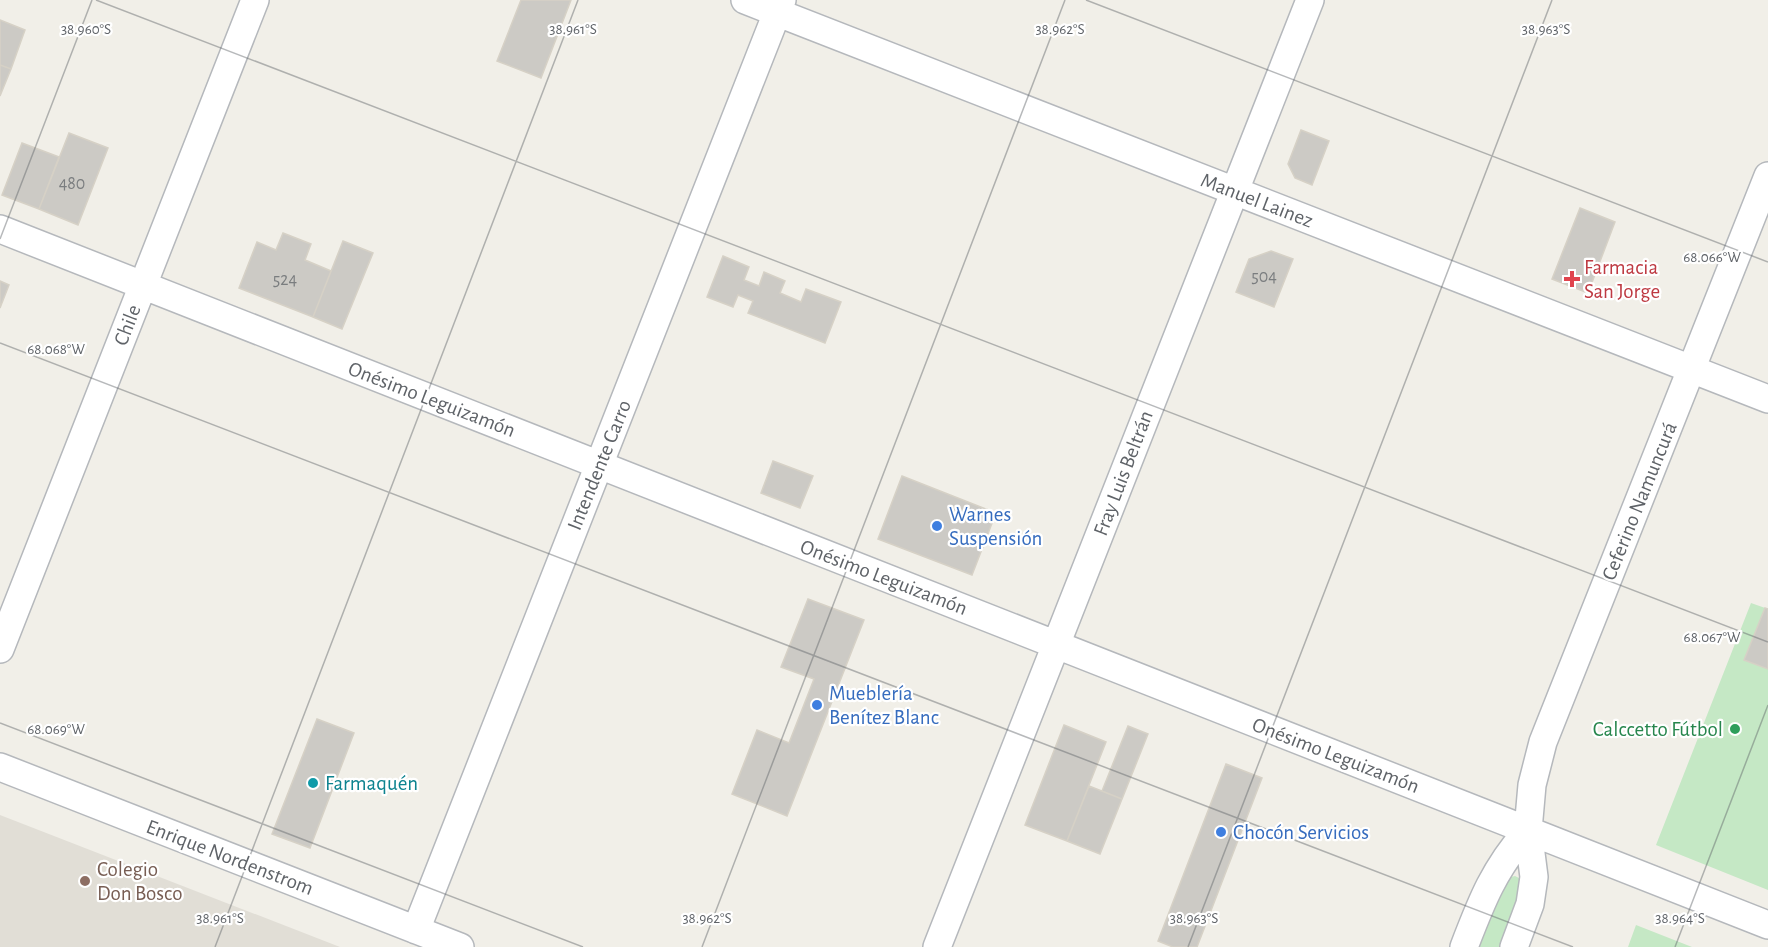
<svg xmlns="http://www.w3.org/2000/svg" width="1768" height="947" font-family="'Alegreya Sans',sans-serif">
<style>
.education{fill:#e1ded6}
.green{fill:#c5e8c5}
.building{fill:#cccac5;stroke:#d6d1c6;stroke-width:1.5}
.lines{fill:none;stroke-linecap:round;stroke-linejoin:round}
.minor-casing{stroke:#b5b8bc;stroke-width:30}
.minor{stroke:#fff;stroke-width:27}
.ticks{fill:none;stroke:#5f6368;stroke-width:1.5;stroke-opacity:0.45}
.health-dot{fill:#e0444e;stroke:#fff;stroke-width:2}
.shop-dot{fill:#3f7fe0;stroke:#fff;stroke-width:2}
.leisure-dot{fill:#2e9e5b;stroke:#fff;stroke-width:2}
.culture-dot{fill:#0f9aa8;stroke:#fff;stroke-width:2}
.education-dot{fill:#8d6e63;stroke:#fff;stroke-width:2}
.labels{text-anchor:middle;stroke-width:4.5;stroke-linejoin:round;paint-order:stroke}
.number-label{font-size:18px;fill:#7a7d7f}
.street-label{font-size:21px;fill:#5f6368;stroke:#fff}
.health-label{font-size:21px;fill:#be3a42;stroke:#fff;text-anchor:start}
.shop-label{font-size:21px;fill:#366cbe;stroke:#fff;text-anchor:start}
.leisure-label{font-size:21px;fill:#27864d;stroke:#fff;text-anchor:end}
.culture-label{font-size:21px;fill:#0d838f;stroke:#fff;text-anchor:start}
.education-label{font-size:21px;fill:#785e54;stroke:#fff;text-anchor:start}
.ticks-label{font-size:15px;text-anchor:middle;fill:#5f6368;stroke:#fff;stroke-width:4.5;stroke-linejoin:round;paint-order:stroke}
</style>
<rect width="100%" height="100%" fill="#f1efe8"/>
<path class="education" d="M0,815L340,947H0Z"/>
<path class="green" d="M1751,603L1768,609V890L1656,845Z
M1515,876L1521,879L1524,885L1502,947H1478L1503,884L1507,878Z
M1636,925L1692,947H1628Z"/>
<path class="building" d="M521,0H571L541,78L497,61Z
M0,20L25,30L11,69L0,65Z
M0,65L11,69L0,96Z
M1301,130L1329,141L1312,185L1295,178L1288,164Z
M69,133L108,148L78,225L39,209Z
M22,143L59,157L39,209L2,195Z
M1580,208L1615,222L1588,293L1552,279Z
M283,233L311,244L305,260L331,271L313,317L239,288L257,242L276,250Z
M343,241L373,253L342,329L313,317Z
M1271,251L1293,259L1274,307L1236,292L1249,259Z
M723,256L749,267L744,280L759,286L764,272L785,281L780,293L801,302L806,289L841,302L825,343L748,313L753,301L738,295L733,307L707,297Z
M0,281L9,285L0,308Z
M773,461L813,476L800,508L761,493Z
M902,476L996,513L972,575L878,539Z
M808,599L864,620L787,816L732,794L757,730L789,743L814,679L781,667Z
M1765,608L1768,609V669L1744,660Z
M317,719L354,733L310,848L272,834Z
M1064,725L1106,742L1067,841L1025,825Z
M1128,726L1148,734L1122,799L1102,791Z
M1226,764L1262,778L1197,947H1173L1158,941Z
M1089,786L1122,799L1100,854L1067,841Z"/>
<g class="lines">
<defs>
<path id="minor" d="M745,0L1768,399
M0,229L1768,925
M0,649L255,0
M0,767L460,947
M416,930L782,0
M937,947L1310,0
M1464,947C1482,900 1494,869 1528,830
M1514,947L1530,904L1534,877L1528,830L1532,785L1543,742L1768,176"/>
</defs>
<use href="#minor" class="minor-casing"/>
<use href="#minor" class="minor"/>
</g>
<path class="ticks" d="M96,0L1768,642M1086,0L1768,262M0,239L92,0M0,343L1573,947M0,723L583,947M215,947L578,0M702,947L1065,0M1188,947L1552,0M1675,947L1768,705"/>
<path class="health-dot" d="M1569 270h6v6h6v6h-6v6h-6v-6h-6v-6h6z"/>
<g class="shop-dot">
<circle cx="937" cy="526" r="6"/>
<circle cx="817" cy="705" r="6"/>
<circle cx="1221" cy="832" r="6"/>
</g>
<circle class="leisure-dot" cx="1735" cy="729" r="6"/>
<circle class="culture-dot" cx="313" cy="783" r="6"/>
<circle class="education-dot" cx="85" cy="881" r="6"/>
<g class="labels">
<g class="number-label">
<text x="72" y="189">480</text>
<text x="1264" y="282">504</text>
<text x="285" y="285">524</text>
</g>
<g class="street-label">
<text transform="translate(1257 200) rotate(21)" y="7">Manuel Lainez</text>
<text transform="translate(127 325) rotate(-69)" y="7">Chile</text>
<text transform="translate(432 399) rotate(21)" y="7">Onésimo Leguizamón</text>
<text transform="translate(599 465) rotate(-68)" y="7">Intendente Carro</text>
<text transform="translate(1123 473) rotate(-69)" y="7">Fray Luis Beltrán</text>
<text transform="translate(1639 501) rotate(-68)" y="7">Ceferino Namuncurá</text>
<text transform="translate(884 577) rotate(21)" y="7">Onésimo Leguizamón</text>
<text transform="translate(1336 755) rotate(21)" y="7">Onésimo Leguizamón</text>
<text transform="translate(230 857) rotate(21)" y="7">Enrique Nordenstrom</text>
</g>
<g class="health-label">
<text x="1584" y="274">Farmacia<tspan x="1584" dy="24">San Jorge</tspan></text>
</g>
<g class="shop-label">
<text x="949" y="521">Warnes<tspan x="949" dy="24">Suspensión</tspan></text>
<text x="829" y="700">Mueblería<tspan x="829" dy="24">Benítez Blanc</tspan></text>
<text x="1233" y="839">Chocón Servicios</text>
</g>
<g class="leisure-label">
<text x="1723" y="736">Calccetto Fútbol</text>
</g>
<g class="culture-label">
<text x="325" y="790">Farmaquén</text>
</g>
<g class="education-label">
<text x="97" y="876">Colegio<tspan x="97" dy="24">Don Bosco</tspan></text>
</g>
</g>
<g class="ticks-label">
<text x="86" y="34">38.960°S</text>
<text x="573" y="34">38.961°S</text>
<text x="1060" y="34">38.962°S</text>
<text x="1546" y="34">38.963°S</text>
<text x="1712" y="262">68.066°W</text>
<text x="56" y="354">68.068°W</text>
<text x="1712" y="642">68.067°W</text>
<text x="56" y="734">68.069°W</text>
<text x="220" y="923">38.961°S</text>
<text x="707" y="923">38.962°S</text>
<text x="1194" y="923">38.963°S</text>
<text x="1680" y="923">38.964°S</text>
</g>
</svg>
